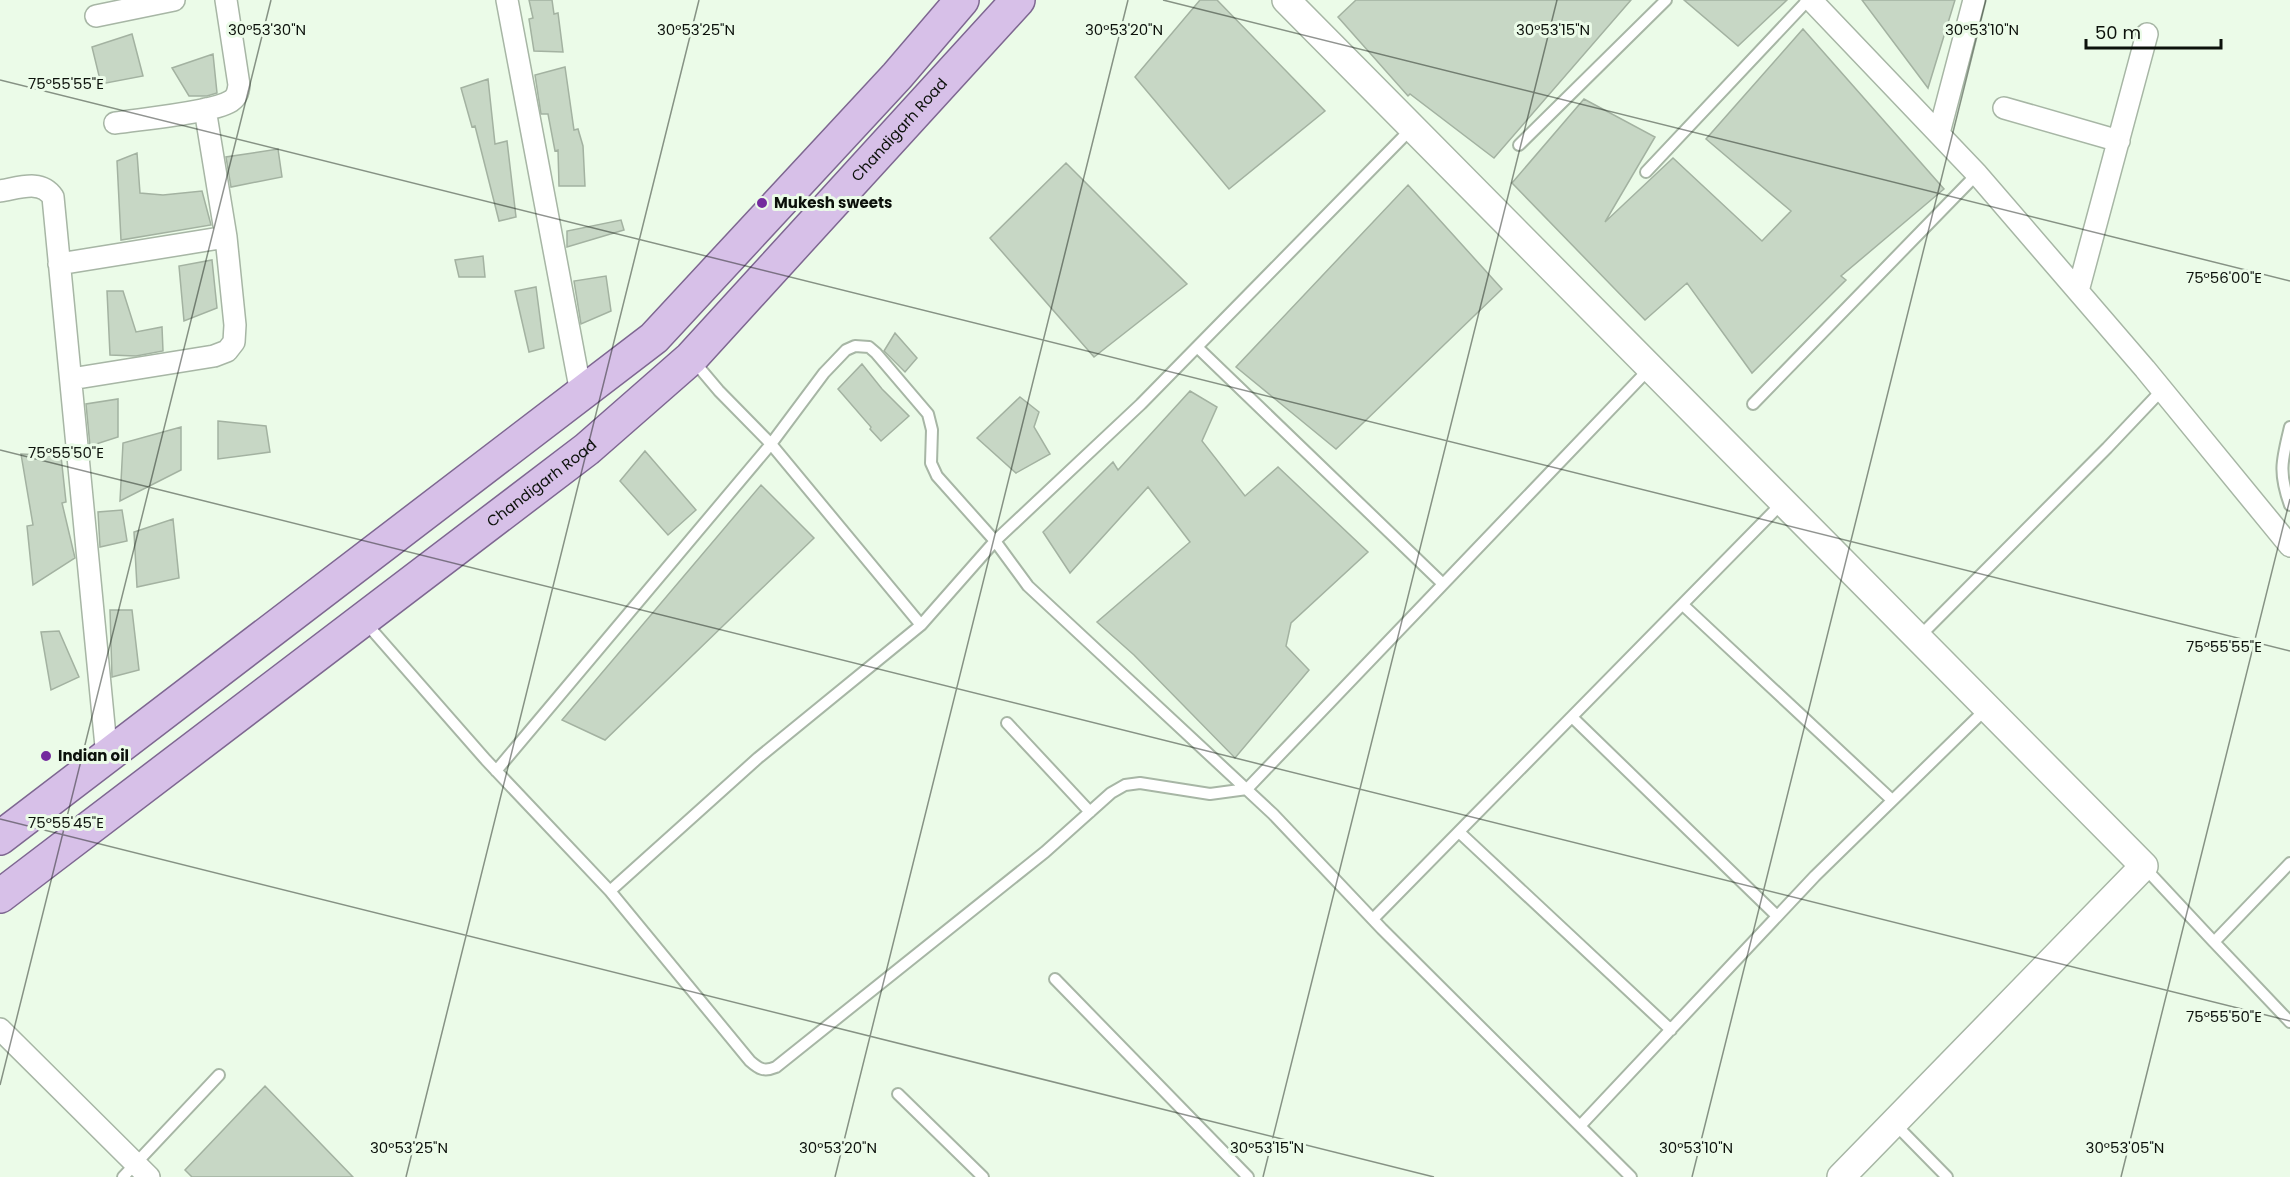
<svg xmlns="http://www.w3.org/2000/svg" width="2290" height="1177" font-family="Poppins,sans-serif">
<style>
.building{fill:#c7d7c5;stroke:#a3b2a1;stroke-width:1.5}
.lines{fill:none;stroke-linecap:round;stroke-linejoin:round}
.service-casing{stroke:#a7b6a5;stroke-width:14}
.minor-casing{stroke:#a7b6a5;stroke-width:24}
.tertiary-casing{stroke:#a7b6a5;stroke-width:30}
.primary-casing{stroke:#7e6791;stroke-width:36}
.service{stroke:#fff;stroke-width:10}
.minor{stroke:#fff;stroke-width:21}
.tertiary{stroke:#fff;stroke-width:27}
.primary{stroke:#d7c0e8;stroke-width:33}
.ticks{fill:none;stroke:#0c110b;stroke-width:1.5;stroke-opacity:0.45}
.poi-dot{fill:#742b9e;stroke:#ebfbe8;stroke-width:2}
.labels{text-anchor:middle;stroke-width:6;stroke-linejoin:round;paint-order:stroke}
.street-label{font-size:15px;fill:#0c110b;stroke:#ebfbe8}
.poi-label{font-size:15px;font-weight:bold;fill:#0c110b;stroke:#ebfbe8;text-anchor:start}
.ticks-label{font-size:15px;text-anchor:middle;fill:#0c110b;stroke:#ebfbe8;stroke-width:6;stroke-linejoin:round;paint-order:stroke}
</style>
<rect width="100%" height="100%" fill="#ebfbe8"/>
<path class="building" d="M529,0H552L554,14L558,13L563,52L534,51L529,19L533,18Z
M1200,0H1217L1325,111L1229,189L1135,77Z
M1356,0H1631L1494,158L1410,94L1408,96L1338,17Z
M1684,0H1787L1738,46Z
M1862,0H1955L1928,88Z
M1803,29L1944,189L1841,276L1846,280L1752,373L1687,283L1645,320L1512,183L1584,99L1655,137L1605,222L1673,158L1762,241L1791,211L1706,139Z
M132,34L143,76L101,84L92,47Z
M213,54L217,93L207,96H189L172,68Z
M565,67L574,130L578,129L583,146L585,186H559L558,150L555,151L548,114H541L535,75Z
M488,79L495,144L507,141L516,217L499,221L475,126L472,127L461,88Z
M278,149L282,177L231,187L226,157Z
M137,153L140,193L163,195L202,191L211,225L121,240L117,161Z
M1066,163L1187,284L1094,357L990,238Z
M1408,185L1502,289L1336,449L1236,367Z
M621,220L624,230L567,247V231Z
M483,256L485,277H459L455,260Z
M212,260L217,308L184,321L179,266Z
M606,276L611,311L581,324L574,281Z
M536,287L544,348L529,352L515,291Z
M107,291H123L136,332L162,327L163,351L136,356L110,355Z
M895,333L917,358L905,372L884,351Z
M862,364L882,389L909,416L881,441L870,429L871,427L838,389Z
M1190,391L1217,407L1202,441L1245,496L1278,467L1368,552L1291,623L1286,646L1309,670L1235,758L1134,655L1097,622L1190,542L1148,487L1070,573L1043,532L1113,462L1118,470Z
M1020,397L1039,412L1034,427L1050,454L1016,473L977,438Z
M118,399V437L90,446L86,404Z
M218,421L266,426L270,452L218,459Z
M181,427V470L120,501L123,443Z
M645,451L696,510L668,535L620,481Z
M21,454L61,456L66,502L62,503L75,558L33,585L27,526L33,525Z
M761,485L814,538L605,740L562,720Z
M122,510L127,541L100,547L98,512Z
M173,519L179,578L137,587L134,532Z
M110,610H132L139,670L112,677Z
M59,631L79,677L51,690L41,632Z
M265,1086L353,1177H192L185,1170Z"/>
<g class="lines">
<defs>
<path id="service" d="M1519,145L1666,0
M1646,172L1808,0
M1197,347L1443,584
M692,359L719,391L771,444L921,625
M1753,404L1977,174
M2290,427C2282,460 2278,472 2290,505
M1683,605L1892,800
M365,622L486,760L610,891L750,1061C759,1069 764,1072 776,1067L1045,852L1111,793L1125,785L1140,783L1210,794L1247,789L1650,368
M1918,638L2107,448L2162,390
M1573,718L1777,916
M1007,723L1090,812
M496,771L771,444L824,373L846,350L855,346L869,347L876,353L928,414L932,430L931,463L937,476L995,541L1028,586L1273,814L1382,929L1631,1177
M1459,832L1671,1030
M2290,863L2214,942L2290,1022
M2144,867L2214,942
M610,891L758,758L921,625L995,541L1141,404L1412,128
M1373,919L1783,502
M1055,979L1248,1177
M898,1094L983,1177
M1895,1124L1947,1177
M1580,1126L1815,876L1987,708
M123,1177L219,1075"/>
<path id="minor" d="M507,0L581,393
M1811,0L1977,174L2145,369L2290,546
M96,16L174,0
M2004,108L2119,141
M115,123C140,119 212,113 231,101C237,97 238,92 239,85L226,0
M1939,133L1974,0
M0,191C19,188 41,179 53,197L107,757
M59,264L226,237
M2078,291L2147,34
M71,379L214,356L227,351L234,342L235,325L226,237L205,109
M0,1029L149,1177"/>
<path id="tertiary" d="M1286,0L2144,866L1841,1177"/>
<g id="primary">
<path d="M0,838L654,338L897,76L962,0"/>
<path id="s1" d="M0,896L587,449L691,358L1018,0"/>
</g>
</defs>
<use href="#service" class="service-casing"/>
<use href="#minor" class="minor-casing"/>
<use href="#tertiary" class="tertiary-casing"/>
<use href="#primary" class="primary-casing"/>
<use href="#service" class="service"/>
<use href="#minor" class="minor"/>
<use href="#tertiary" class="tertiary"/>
<use href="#primary" class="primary"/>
</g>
<path class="ticks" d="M1163,0L2290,281M0,80L2290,651M0,450L2290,1021M0,819L1434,1177M0,1085L271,0M406,1177L699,0M835,1177L1128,0M1263,1177L1557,0M1692,1177L1986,0M2121,1177L2290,499"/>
<g class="poi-dot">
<circle cx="762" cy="203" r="6"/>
<circle cx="46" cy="756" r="6"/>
</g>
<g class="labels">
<g class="street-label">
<text dy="5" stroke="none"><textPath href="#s1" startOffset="1185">Chandigarh Road</textPath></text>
<text dy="5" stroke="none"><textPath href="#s1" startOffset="681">Chandigarh Road</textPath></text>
</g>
<g class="poi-label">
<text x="774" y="208">Mukesh sweets</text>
<text x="58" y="761">Indian oil</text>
</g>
</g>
<g class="ticks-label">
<text x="267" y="35">30°53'30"N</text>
<text x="696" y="35">30°53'25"N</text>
<text x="1124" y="35">30°53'20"N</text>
<text x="1553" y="35">30°53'15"N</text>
<text x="1982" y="35">30°53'10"N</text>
<text x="66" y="89">75°55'55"E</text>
<text x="2224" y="283">75°56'00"E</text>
<text x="66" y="458">75°55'50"E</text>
<text x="2224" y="652">75°55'55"E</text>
<text x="66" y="828">75°55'45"E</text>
<text x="2224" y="1022">75°55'50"E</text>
<text x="409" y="1153">30°53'25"N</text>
<text x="838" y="1153">30°53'20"N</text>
<text x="1267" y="1153">30°53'15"N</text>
<text x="1696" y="1153">30°53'10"N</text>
<text x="2125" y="1153">30°53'05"N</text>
</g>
<path d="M2086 39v9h135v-9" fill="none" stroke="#0c110b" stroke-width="3"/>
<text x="2095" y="39" font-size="18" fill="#0c110b" stroke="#ebfbe8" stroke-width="4.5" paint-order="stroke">50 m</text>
</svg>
